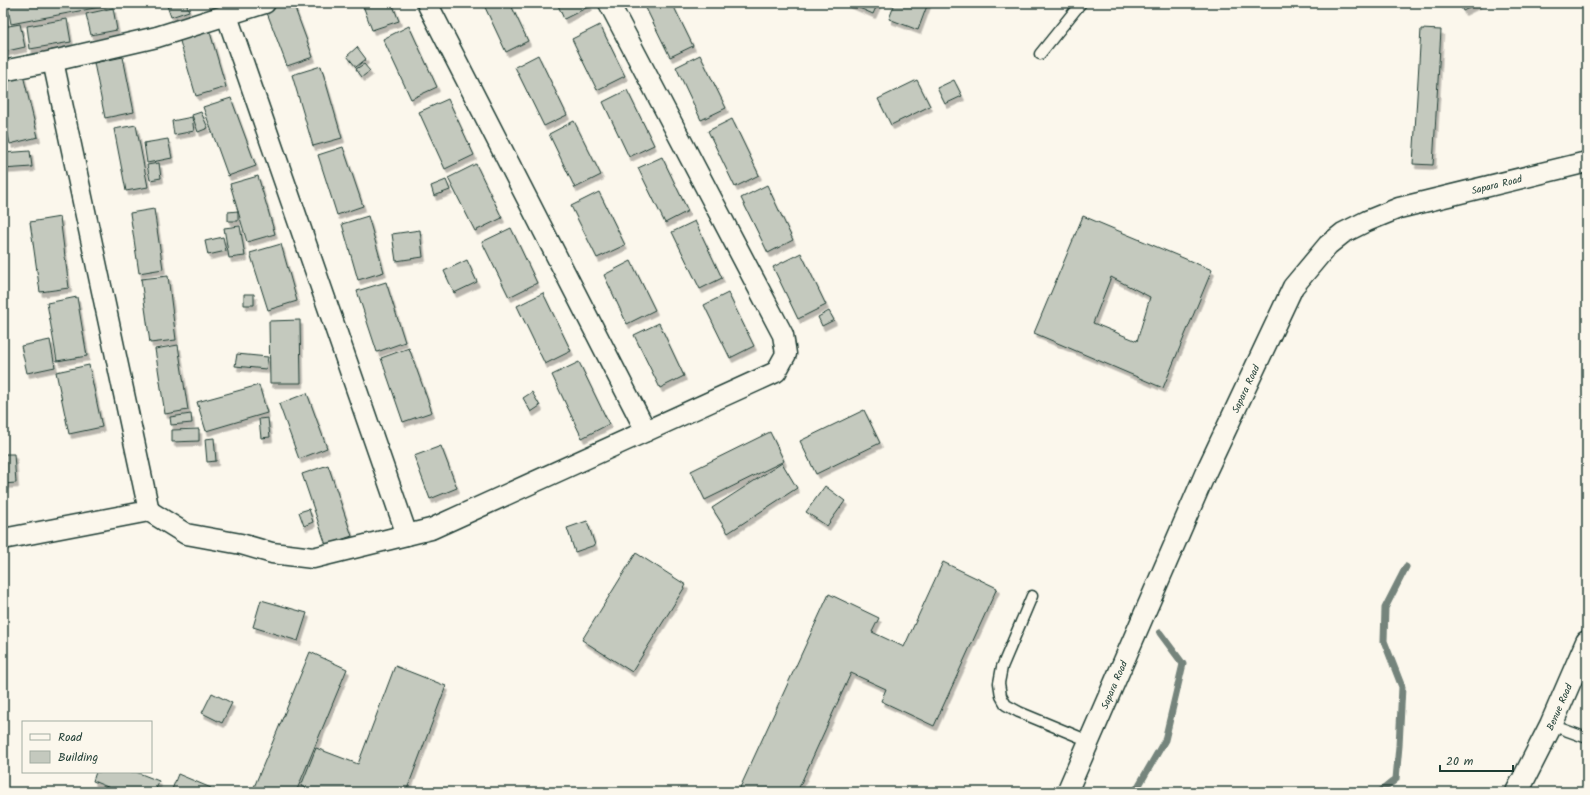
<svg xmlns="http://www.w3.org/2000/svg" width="1590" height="795" font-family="Kalam,sans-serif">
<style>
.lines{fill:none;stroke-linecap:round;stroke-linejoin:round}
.stream{stroke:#74847b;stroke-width:7}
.building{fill:#c4c9be;stroke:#1f3d34;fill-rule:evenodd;filter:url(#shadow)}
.lane-casing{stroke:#1f3d34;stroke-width:13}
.street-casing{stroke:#1f3d34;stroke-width:23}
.secondary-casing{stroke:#1f3d34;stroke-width:25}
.lane{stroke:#fbf7ec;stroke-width:10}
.street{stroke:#fbf7ec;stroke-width:20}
.secondary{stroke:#fbf7ec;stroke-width:22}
.labels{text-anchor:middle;stroke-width:4;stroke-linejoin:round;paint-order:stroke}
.street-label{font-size:10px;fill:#1f3d34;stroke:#fbf7ec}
</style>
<defs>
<filter id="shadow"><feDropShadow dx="2.5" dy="4.5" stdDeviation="0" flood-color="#0004"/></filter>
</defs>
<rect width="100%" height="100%" fill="#fbf7ec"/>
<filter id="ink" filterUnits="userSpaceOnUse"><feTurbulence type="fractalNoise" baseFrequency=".025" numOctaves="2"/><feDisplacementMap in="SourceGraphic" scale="8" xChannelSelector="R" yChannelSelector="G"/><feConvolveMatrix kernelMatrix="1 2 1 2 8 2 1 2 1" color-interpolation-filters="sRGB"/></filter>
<g filter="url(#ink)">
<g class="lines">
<path class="stream" d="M1135,792L1165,740L1183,664L1160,633
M1380,792L1396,779L1399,746L1402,687L1384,641L1385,608L1406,567"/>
</g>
<path class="building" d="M7,3H104L105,6L11,24Z
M166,3H186L189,11L171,17Z
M284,3H293L313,57L287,66L266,10Z
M362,3H392L399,21L372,30Z
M483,3H510L528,41L506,52Z
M557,3H588L590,6L564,19Z
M652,3H672L693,46L670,57L645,6Z
M848,3H878L873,14Z
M895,3H928L918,30L889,19Z
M1459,3H1479L1463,11Z
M3,4L7,25L3,26Z
M113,8L117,30L91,35L86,14Z
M67,19L71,42L30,49L27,26Z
M20,24L25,47L3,52V27Z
M600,25L625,76L597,90L572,39Z
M409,26L437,87L411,99L383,39Z
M209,29L226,87L196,96L179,38Z
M1421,29L1441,30L1433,165L1413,164Z
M357,47L366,59L356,67L347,56Z
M538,55L567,115L544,126L515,67Z
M700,55L726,108L701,120L676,67Z
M123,57L134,112L105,118L94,63Z
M364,64L370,71L362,77L356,69Z
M321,66L342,138L313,146L292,75Z
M23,75L38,137L10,144L3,113V79Z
M917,80L930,106L891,125L878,99Z
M954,80L962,96L945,104L937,88Z
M627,90L654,145L629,157L603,102Z
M231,98L256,166L228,176L203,107Z
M448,99L474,155L445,169L419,112Z
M201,112L208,128L198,132L192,115Z
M192,117L194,131L174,135L172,121Z
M732,119L759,175L735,187L708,131Z
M574,121L601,175L575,188L549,134Z
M136,125L148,187L126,191L114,129Z
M168,139L172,158L147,163L144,143Z
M343,147L363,206L337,215L318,155Z
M30,151L32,167L3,169V153Z
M662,157L688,211L665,223L638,168Z
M159,163L161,178L150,180L147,165Z
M476,164L502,218L475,231L448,178Z
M258,176L275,234L247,242L230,184Z
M446,180L450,190L434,196L431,186Z
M767,185L793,240L768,253L741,198Z
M599,192L625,245L597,258L571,206Z
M154,209L163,269L139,273L130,213Z
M238,211V221H228V212Z
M368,216L384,272L358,280L342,224Z
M1083,216L1212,270L1163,388L1034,333ZM1111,277L1150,297L1137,341L1093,323Z
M60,217L69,288L40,292L30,222Z
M695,221L722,278L700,289L672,232Z
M240,226L245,256L229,258L224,228Z
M511,228L537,283L509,297L482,242Z
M420,230L423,257L396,261L392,234Z
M223,237L226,251L208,255L205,241Z
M281,244L297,301L268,310L250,253Z
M801,253L826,305L798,319L773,267Z
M467,260L477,282L454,293L444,271Z
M631,261L655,310L627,324L604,275Z
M168,276L176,340L150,343L141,279Z
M386,282L405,342L377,352L357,291Z
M543,293L571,351L545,364L517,306Z
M728,293L754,346L730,358L704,305Z
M244,294H254V305H244Z
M77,297L87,356L57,361L47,303Z
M829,311L834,320L822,326L818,317Z
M300,320L301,383H270L269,321Z
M659,323L684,376L660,388L634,335Z
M50,340L55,367L27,373L21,346Z
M178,345L188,410L165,414L155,349Z
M409,348L432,412L403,422L381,358Z
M237,354L268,357L266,369L235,366Z
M579,362L609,424L582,438L552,375Z
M89,365L102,427L69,434L56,372Z
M259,385L267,413L206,431L197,402Z
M532,392L540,406L531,412L523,398Z
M307,393L327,448L299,459L279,404Z
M864,410L880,443L816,474L800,441Z
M191,414L192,423L171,425L170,417Z
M268,418L270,437L261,438L259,419Z
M199,429V441L172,442V430Z
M770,432L784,461L705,500L691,471Z
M214,438L216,461L207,462L205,439Z
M441,446L457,488L430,499L414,456Z
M3,454H14L16,483L3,484Z
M782,463L797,488L728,533L712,508Z
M328,465L352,536L326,545L302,474Z
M825,486L845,501L827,526L806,512Z
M309,509L313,522L304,526L299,512Z
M587,521L595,545L575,552L567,528Z
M636,553L686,585L632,672L582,640Z
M943,562L997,588L934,726L881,701L886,689L851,673L797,792H738L829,594L879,618L872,632L904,647Z
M261,600L307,613L298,641L253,627Z
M310,652L347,669L296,792H252Z
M395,666L446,686L406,792H316L301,786L316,748L358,764Z
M212,693L232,703L222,723L202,713Z
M96,772H136L159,781L155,792H120L93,781Z
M178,774L211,788L209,792H171Z"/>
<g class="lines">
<defs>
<path id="lane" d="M1040,54L1081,3
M1032,596L1002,667L999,683L1001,696L1006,705L1019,712L1089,741
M1551,725L1587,738"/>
<g id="street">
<path d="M427,3L646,431"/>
<path d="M227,16L407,535"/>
<path d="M53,61L149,511"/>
<path d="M3,71L53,61L157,37L265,3"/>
<path d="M3,539L149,511L186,534L241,544L272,553L313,558L431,529L776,372L786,354L783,335L609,3"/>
<path id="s1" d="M1067,792L1205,474L1293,287L1328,245L1343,233L1367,221L1399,208L1587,162"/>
</g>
<g id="secondary">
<path id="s2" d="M1517,792L1551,725L1587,642"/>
</g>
</defs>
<use href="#lane" class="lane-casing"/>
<use href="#street" class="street-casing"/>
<use href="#secondary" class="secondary-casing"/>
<use href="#lane" class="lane"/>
<use href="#street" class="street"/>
<use href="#secondary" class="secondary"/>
</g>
</g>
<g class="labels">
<g class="street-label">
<text dy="4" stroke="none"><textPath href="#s1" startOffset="789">Sapara Road</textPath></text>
<text dy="4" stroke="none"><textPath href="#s1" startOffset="441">Sapara Road</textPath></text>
<text dy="4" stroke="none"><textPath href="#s1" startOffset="117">Sapara Road</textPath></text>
<text dy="4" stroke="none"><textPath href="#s2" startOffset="95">Benue Road</textPath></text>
</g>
</g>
<rect width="1590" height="795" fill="none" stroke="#fbf7ec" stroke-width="16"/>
<rect x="8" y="8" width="1574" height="779" fill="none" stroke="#1f3d34" stroke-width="1.5" filter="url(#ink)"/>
<rect x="22" y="721" width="130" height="52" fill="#fbf7ec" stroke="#a3ada2"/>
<rect x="30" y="734" width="20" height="6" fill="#fbf7ec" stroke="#a3ada2"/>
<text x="58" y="741" font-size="12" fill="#1f3d34">Road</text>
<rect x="30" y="751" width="20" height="12" fill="#c4c9be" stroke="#a3ada2"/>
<text x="58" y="761" font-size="12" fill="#1f3d34">Building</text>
<path d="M1440 765v6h73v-6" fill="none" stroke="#1f3d34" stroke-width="2"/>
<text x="1446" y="765" font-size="12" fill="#1f3d34" stroke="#fbf7ec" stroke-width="3" paint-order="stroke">20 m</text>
</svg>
